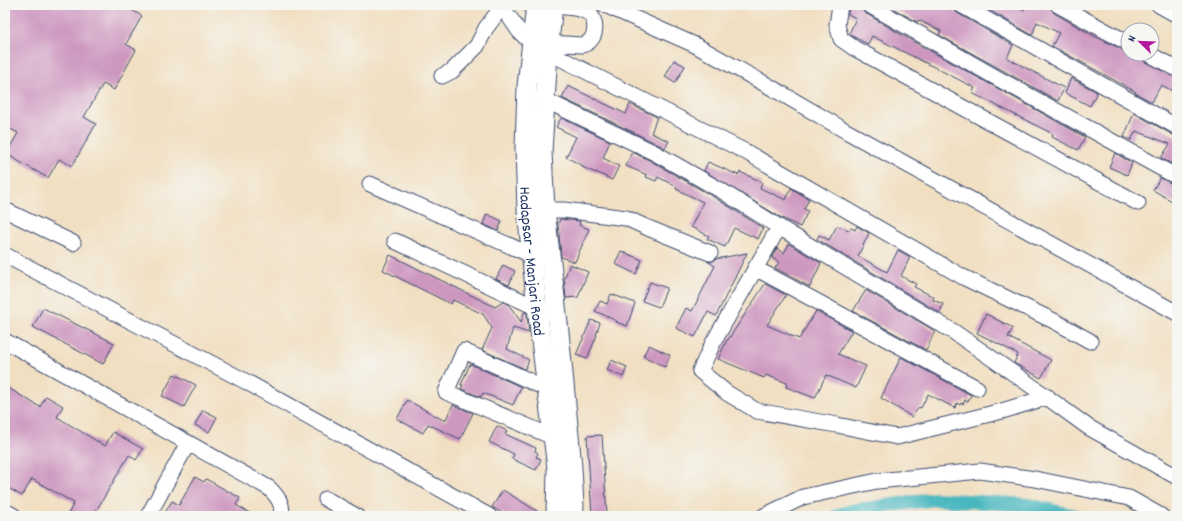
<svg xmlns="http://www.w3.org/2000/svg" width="1182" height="521" font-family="Dekko,sans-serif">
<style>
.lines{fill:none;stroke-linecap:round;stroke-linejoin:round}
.canal{stroke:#48b7bf;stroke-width:14}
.building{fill:#cd97bf}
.minor-casing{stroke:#3b496d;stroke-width:17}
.major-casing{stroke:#3b496d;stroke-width:21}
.minor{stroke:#fff;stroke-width:15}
.major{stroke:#fff;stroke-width:19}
.labels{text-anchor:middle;stroke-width:3;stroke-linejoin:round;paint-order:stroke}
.street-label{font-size:16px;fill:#1b2f5e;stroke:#f6f6f2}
</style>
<rect width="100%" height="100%" fill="#f6f6f2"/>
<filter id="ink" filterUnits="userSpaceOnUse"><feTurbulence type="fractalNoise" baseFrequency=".025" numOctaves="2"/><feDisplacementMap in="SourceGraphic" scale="8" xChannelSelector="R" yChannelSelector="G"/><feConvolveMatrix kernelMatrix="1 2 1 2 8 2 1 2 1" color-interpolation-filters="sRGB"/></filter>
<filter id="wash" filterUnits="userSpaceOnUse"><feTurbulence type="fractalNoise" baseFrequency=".012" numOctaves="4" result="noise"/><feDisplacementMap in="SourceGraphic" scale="16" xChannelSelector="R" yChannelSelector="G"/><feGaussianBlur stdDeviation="0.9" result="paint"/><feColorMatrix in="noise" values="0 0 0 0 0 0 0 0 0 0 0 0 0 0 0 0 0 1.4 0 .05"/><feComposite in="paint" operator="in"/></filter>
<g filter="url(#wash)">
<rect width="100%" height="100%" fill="#f1dfc1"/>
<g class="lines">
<path class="canal" d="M837,516L852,511L935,499L1028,505L1076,516"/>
</g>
<g id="blocks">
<path class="building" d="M5,5H123L142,16L126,44L136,50L114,90L103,84L84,117L96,124L72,166L59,159L48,178L6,154L18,133L5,126Z
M849,5H860L861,9L865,13L909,39L1085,137L1078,150L1052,137L1053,134L972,93L975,88L936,68L872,36L868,44L854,37L849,34L856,18L848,14Z
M887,5H949L952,7L957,13L1013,45L1007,58L1064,88L1058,101L939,35L941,31L918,20L917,22Z
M985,5H1014L1024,10L1027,5H1044L1050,7L1054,13L1094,36L1128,52V54H1140L1141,58L1145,62L1177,78V93L1161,85L1152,102L1135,93L1136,92L1052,46L1059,33L1037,22L1032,35L984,7Z
M674,60L685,66L675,83L665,77Z
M1071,78L1097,92L1090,106L1065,93Z
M568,86L626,114L630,104L657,117L651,133L669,141L665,148L639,135L562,98Z
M1134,113L1173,135L1177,136V167L1161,158L1170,144L1136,131L1131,140L1124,137Z
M561,118L610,141L603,158L619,166L612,180L596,172V173L582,167L583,166L566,157L576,137L556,127Z
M632,152L651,161L717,199L763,228L758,239L734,228L725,247L707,239L709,236L691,227L703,202L676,189L677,187L658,177L656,181L646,177L647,175L626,166Z
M1115,153L1132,163L1127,175L1109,167Z
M708,162L738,175L740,172L762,182L760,188L786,200L791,188L809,199L804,209L808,211L800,227L778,216L704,171Z
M1160,178L1177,186V204L1153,190Z
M487,214L502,221L498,231L483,224Z
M560,219L580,221L579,225L589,229L575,262L561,257L558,224Z
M837,226L849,230L851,228L855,230L857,226L869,233L858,256L887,272L898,250L910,257L901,276L916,284L914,287L934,297L933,300L943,304L940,313L817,239L819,235L829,240Z
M789,244L821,263L810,287L775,268L779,262L772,258L777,248L784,253Z
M621,251L642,260L636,274L615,264Z
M747,253L716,316L708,312L695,337L676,328L686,308L692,311L715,266L707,261L712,262L716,259Z
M390,255L495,307L503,302L509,305L521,322L524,312L527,313L529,333L513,328L507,349L529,360L525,369L482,350L492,328L483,314L453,300L451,304L383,270Z
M570,264L588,272L578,297L566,298L564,279Z
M503,265L515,271L509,285L496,279Z
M650,282L667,288L659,307L642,301Z
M765,284L786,295L767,325L799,339L816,311L852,331L838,354L866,366L856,388L826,375L815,398L786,387L787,383L766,375L764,378L718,359L727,340H728Z
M866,290L935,331L926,350L853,311Z
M611,294L635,303L627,326L616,322L617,321L595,311L600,301L607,304Z
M43,308L114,343L103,364L33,327Z
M986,314L1013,328L1008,337L1051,360L1041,378L1014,363L1018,354L977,333Z
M591,320L600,323L596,335H597L587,359L576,355Z
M649,345L670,355L665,367L643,356Z
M901,357L971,395L968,402L965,400L963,404L961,403L960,405L957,403L955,408L928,394L921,408L919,407L912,417L881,398Z
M611,360L627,367L623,377L607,370Z
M470,364L521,387L513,405L483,393L481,397L461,389L463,385H461Z
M174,374L196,385L184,407L162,396Z
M5,386L40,407L46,396L63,406L57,417L105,446L113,432L143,449L136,460L129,455L93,516H67L74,503L32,479L22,496L5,486Z
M407,400L445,421L453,405L473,413L460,439L428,424L423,433L397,419Z
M203,410L217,417L209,432L195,425Z
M497,426L507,431L505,434L536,448L535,451L538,453L536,457L541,459L536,470L512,459L514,454L489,442Z
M602,435L607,516H592L587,436Z
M195,477L204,482L206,479L240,498L236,505L255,516H163L172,501L179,505Z
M503,490L545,516H507L492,507Z"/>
</g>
</g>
<g filter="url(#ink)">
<use href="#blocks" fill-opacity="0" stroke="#3b496d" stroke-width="1"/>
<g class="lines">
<defs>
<path id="minor" d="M501,5L519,31L532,44L746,152L963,277L1056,322L1090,341
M605,5L695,45L767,85L846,131L1177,313
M840,5L837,25L841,39L854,48L1138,203
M869,5L997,78L1177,177
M961,5L1177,127
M1058,5L1128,43
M1159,5L1177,15
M549,43L582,45C598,42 599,17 585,11C576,7 563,7 553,6
M1149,54L1177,69
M442,76L452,71L477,46L486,28L498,12H505
M545,100L655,153L722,191L792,235L954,332L1026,382L1088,427L1177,477
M370,184L531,255L540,256
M5,210L73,243
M545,210H564L626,218L648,228L710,253
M779,227L713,343L700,371L727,393L757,411L837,425L897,437L1002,411L1048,397
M395,241L537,308L545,311
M5,255L243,380L489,516
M755,268L977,388
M5,341L269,488C277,496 284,504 281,516
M547,389L464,351L446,392L553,437
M326,499L356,516
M5,511L14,516
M148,516L188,443
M764,516L803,497L877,481L980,471L1035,479L1129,498L1161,516"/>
<g id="major">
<path id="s1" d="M536,5L527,86L525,148L527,210L537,308L557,468L556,516"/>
<path d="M553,5L548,52L542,152L545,210L559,332L572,467L574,506L573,516"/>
</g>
</defs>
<use href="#minor" class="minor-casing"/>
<use href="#major" class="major-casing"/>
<use href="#minor" class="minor"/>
<use href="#major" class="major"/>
</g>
</g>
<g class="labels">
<g class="street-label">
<text dy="6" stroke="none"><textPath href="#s1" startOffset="257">Hadapsar - Manjari Road</textPath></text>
</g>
</g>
<rect width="1182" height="521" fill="none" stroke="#f6f6f2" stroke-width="20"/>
<g transform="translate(1140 42) rotate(293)"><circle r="19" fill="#f6f6f2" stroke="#9ea6b7"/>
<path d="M0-3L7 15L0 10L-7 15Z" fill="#b5179e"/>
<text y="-6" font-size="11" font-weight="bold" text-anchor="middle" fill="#1b2f5e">N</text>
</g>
</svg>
